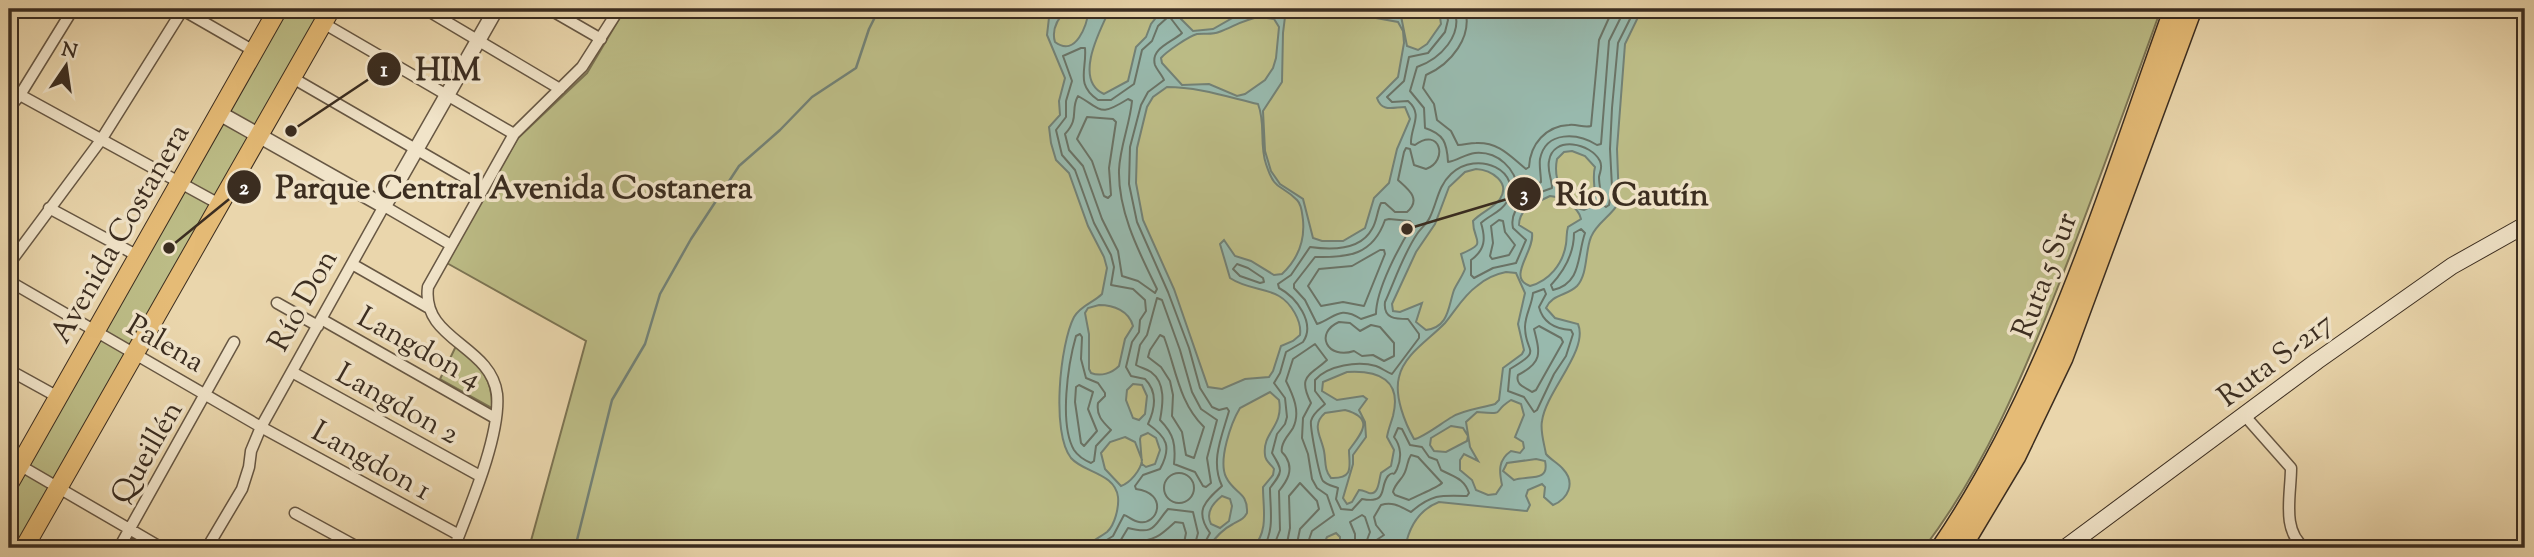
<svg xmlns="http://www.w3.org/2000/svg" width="2534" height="557" font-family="'Sorts Mill Goudy',serif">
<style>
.green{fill:#bcbc86;stroke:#7c7453;stroke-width:2}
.water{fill:#98b9ad;stroke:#738175;stroke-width:2;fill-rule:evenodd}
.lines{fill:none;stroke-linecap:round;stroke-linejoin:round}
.shore{stroke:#6a7366;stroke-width:2}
.stream{stroke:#738175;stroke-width:2.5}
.minor-casing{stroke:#675743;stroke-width:13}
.tertiary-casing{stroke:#675743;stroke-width:17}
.secondary-casing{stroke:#3b2d20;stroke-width:18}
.primary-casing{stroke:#3b2d20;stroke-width:20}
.motorway-casing{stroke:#3b2d20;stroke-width:22}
.minor{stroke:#f1e4c9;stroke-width:10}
.tertiary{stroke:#f1e4c9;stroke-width:14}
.secondary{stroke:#f1e4c9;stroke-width:16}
.primary{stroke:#e5bb76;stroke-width:18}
.motorway{stroke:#e5bb76;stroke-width:19}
.labels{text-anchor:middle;stroke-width:7;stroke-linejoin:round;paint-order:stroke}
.street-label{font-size:30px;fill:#3b2d20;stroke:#f1e4c9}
.leader{fill:none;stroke:#3b2d20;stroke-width:2.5}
.callout-dot{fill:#3b2d20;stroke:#f1e4c9;stroke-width:2.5}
.mark-label{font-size:21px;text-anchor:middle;font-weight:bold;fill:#fff}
.callout-label{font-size:32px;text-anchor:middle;font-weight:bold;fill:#3b2d20;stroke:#f1e4c9;stroke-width:7;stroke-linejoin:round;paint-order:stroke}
</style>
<rect width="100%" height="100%" fill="#ead6ac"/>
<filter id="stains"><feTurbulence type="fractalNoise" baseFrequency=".00286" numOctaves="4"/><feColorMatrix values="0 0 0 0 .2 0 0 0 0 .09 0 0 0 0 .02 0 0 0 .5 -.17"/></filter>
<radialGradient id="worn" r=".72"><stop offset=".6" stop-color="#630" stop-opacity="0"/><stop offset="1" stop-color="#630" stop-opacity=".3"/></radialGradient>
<path class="green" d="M281,9H328L21,548H9V488Z
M625,9H2161C2128,100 2095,193 2059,284C2023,376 1984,469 1924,548H529L586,341L445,262L518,138L587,73Z
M457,344C478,365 493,376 492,408L440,379Z"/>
<path class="water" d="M1050,9H1067C1058,18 1051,29 1055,42C1076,58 1087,25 1089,9H1110C1100,30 1073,80 1104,94L1128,81L1136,47L1146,37L1151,24L1163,9H1179V17L1193,31L1213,29L1236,16L1266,14L1272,9H1286L1283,33L1282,82L1263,111L1265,151L1271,171L1280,184L1303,199L1313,238L1322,241H1343L1365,228L1374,198L1389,183L1397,149L1410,119L1405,107C1394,107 1382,113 1377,98L1398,77L1404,43L1403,31L1398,22L1365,16L1348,9C1361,9 1373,18 1388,17C1396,17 1402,11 1409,9L1401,16L1407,46L1418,50L1427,44L1441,24L1440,17L1435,9H1642L1625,44L1617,149L1619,202C1612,216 1597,222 1591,237C1585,251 1588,274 1577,286C1567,296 1552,294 1546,308L1555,318L1578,324C1589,350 1546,391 1542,421C1540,431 1544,443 1546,454C1551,460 1558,463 1563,469C1576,483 1568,499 1553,505L1544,497L1545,487L1542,484L1528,490L1526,496L1530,505L1527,511L1439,502C1418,510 1409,527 1405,548H1391L1384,544L1377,548H1340V537L1336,533L1327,537L1322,548H1253C1269,530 1263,510 1263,487L1273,475L1274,469C1271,464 1265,461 1265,455C1262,432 1284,427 1279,400L1270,392L1240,408C1231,423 1218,460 1226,477C1234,494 1248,491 1247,513C1243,520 1240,520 1233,524C1223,529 1214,539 1208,548H1086C1092,540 1099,538 1107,532C1115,525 1119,507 1118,497C1115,473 1084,473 1071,458C1051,433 1060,344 1074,317C1081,305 1093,303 1102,294L1107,268L1104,257L1088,226L1069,173L1056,160L1051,143L1049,127L1060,115L1059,101L1065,78L1047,35ZM1260,17L1274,19L1279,27L1276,58L1273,68L1265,80L1245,94L1237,96L1209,84L1182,85L1162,63L1161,58C1166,52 1189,36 1197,34C1205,33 1212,35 1219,32C1233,27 1244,19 1260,17ZM1167,87C1198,87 1228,97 1258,104C1266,124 1259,144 1266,164C1275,192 1280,183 1297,200C1302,205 1302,213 1303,220C1305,242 1298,259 1282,274L1274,275L1251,261L1235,256L1224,240L1220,244L1230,278C1246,289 1266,288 1279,296C1291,303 1302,321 1300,335L1293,341L1281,346L1273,371L1269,377L1245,379L1222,389L1208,387L1174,289L1143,220L1136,183L1137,148L1147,107L1153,97ZM1572,151L1585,156L1595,167C1590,184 1603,203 1584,210C1563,206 1553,179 1557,159L1564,152ZM1476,169C1491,170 1511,182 1500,199C1495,207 1480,213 1473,221C1473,243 1489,242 1461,254L1465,269C1462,277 1457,283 1454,290C1448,307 1449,327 1426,330L1416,322L1422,303L1400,312L1393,311L1392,304L1416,252L1435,224L1449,187L1465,172ZM1550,196C1561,197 1579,207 1581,219L1568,227C1566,233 1567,238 1566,244C1563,264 1549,281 1530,286C1506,278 1535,251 1532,233L1519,225C1519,208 1536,203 1550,196ZM1506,272L1516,273L1525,293L1518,324L1524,350L1522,354L1503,368L1499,400L1495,404C1482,408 1463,410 1452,417C1443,422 1421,439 1414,439C1405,423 1394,396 1399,377C1404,354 1430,339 1445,323C1455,311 1464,295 1477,286C1485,279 1496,274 1506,272ZM1099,305C1114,305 1129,311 1133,326L1125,339L1119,366C1112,373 1101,377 1091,373L1089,369V334L1085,313L1088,308ZM1347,372C1379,370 1402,380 1393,416C1391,423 1388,430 1387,437L1394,450L1391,466L1381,473C1379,479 1379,496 1369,493C1366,492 1363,490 1359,490L1352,502L1347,504L1343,498L1353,464V455L1366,437L1365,422L1359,410L1367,399L1363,396L1337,400L1322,391L1323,382ZM1133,384L1142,385L1147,396L1145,414L1139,420L1133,418L1126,400L1127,390ZM1511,400L1521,404L1524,415L1515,437L1523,442L1524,448L1520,453L1511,451C1498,460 1499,471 1502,485L1496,494L1488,495L1476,490L1472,480L1460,470V460L1464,454L1478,461L1470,447L1466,422L1477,412C1509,414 1489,414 1511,400ZM1345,410C1375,418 1362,433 1349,450C1349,465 1355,479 1331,478C1324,470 1326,461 1324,451C1321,436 1311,425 1325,413ZM1451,426L1463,428L1468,436L1467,441L1446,452L1434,451L1430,445L1431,438ZM1148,433L1156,438L1160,450L1155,464L1146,467L1142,464L1140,439L1141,436ZM1125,437L1135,442L1142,460C1141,470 1130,483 1121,486L1105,469L1101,453L1110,442ZM1536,459L1545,461C1550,483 1527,475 1514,480L1503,471L1507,463ZM1222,496L1230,499L1232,506L1229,521L1220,528L1211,524C1205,512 1213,503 1222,496Z"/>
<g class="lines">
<path class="shore" d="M1454,9C1464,35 1440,59 1417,67L1410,91L1424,108L1425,128C1444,134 1447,143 1448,162C1457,161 1465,154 1475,153C1498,151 1516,169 1518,190L1522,192L1541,182C1541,175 1539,166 1540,159C1546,130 1578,133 1597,145L1601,144L1609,41L1625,9
M1465,9C1473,37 1451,64 1426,75L1423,88L1434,104L1437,120L1451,131L1458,145C1464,145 1469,143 1476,143C1499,142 1510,156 1526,169L1529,167C1530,144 1546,126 1569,125C1577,124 1584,128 1591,126L1599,40L1613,9
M1078,96C1103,110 1099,117 1128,99L1132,101C1130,124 1120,146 1119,170C1118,212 1139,252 1157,289L1155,293L1138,281L1122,276L1118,251L1102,219L1083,166L1069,150L1065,134C1080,118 1070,110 1078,96Z
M1087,117L1113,119L1116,122L1109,168L1111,195L1108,198L1104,196L1092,161L1077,139Z
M1389,219L1410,221L1413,225C1399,246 1376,290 1376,314L1361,319C1339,305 1335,318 1317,324L1305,300L1294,288V284L1315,257C1348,258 1373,255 1385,220Z
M1499,220L1503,221L1505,232L1515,245L1509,255L1492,259L1490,256L1493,243L1491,226Z
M1581,229L1585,233C1577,256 1582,283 1553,290L1551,285C1565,270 1574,253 1574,233Z
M1380,250H1384L1385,254L1364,306L1343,302L1321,306L1308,286L1319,269L1352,266Z
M1237,264L1248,268L1263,278L1264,282L1260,283L1240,276L1233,269Z
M1544,289L1546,294L1539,307C1543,323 1556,329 1571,330L1573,334L1566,356L1554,374L1537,410L1534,412L1524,397L1508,391L1510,369C1544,349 1525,354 1525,327C1525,315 1532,305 1533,293Z
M1157,298L1162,300L1180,350L1192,392L1201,409L1217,420L1207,458L1211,483L1206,487L1203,486L1195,472L1174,464C1176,445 1174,434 1160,420C1163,404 1166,383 1151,372C1147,369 1141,368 1136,365L1140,345L1147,335Z
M1339,322L1350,323L1360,331L1371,325L1380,327L1394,343V356L1384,361L1373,355L1362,356L1354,351C1327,360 1314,333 1339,322Z
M1539,326L1561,338L1563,342L1536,390L1532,392C1525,387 1515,385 1518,375C1543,362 1540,353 1534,329Z
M1080,334L1082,337L1081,359L1086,378L1098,383L1105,393V396L1098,403C1096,416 1103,422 1111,430L1096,446L1094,461L1091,463C1084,460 1078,456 1074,450C1059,424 1068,364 1076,336Z
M1160,335L1164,337C1176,369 1179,403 1204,427L1194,458L1186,455L1182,432L1172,416L1173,395L1170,381L1161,367L1148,357L1150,350Z
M1079,385L1093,392L1088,409L1097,431L1084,446L1081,443L1075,402L1076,387Z
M1411,455L1418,457L1442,483C1437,488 1418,495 1409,500L1395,495L1393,492C1395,483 1402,480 1405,472C1408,465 1407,461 1411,455Z
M1164 488a15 15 0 1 1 30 0a15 15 0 1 1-30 0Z
M1094,548L1113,536L1124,515C1128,516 1133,521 1139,522C1158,526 1169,493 1136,489L1135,486L1143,475L1160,469C1172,447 1167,437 1148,424C1155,409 1158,392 1145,379L1131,376L1126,367L1132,342L1139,332L1140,320L1146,311L1145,300L1133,289L1111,285L1114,267L1111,255L1094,223L1075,170L1062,155L1056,130L1066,117V101L1072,81L1063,56L1081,48H1085C1087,70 1075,84 1098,100H1111L1134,84L1142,50L1152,41L1158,26L1169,16L1182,33C1173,42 1150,48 1155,65C1157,70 1162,75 1164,80L1148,92L1141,105L1130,147L1129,184L1137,222L1168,292L1189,348L1200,388L1212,407L1219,410L1227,408L1229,411C1222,436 1210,461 1222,486C1205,501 1194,511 1210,533L1202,548
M1110,548L1119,543L1128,528C1156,535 1153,526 1168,509L1193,512L1198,533L1194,548
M1128,548L1133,541C1154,542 1161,535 1175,522L1183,523L1186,533L1183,548
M1263,548C1275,530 1270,509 1270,488C1283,471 1283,471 1272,453L1277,434L1285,424L1287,417L1285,398L1274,383L1280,373L1286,352L1303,342C1316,323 1296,297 1279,288L1278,284L1291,275L1310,247C1331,250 1360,251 1372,229C1377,221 1377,211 1381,203H1385L1395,212H1407C1422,199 1408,189 1398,180L1404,152L1406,148L1410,149L1414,165L1426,169C1449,161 1440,126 1415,145L1411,144C1410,127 1424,115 1408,101L1392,102L1387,97L1404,81L1409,57L1428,53L1445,32L1448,20L1444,9
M1273,548L1280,530L1279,491C1287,481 1294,470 1286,457C1282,451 1281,454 1282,447C1284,438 1289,435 1293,428C1301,412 1293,395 1286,381L1293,359L1315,344L1327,360C1310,376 1297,375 1311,403L1303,418L1302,438L1308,454L1312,479L1317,488L1327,495L1334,515L1312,531L1306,548
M1286,548L1290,528L1289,496L1300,483L1317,501L1319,509L1300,529L1296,548
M1355,548V534L1350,522L1362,515L1365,517L1370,532L1364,548
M1373,548L1375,541L1384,535L1376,525L1374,517L1381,505C1393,501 1401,507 1411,512C1432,494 1441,495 1467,496L1469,493C1464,478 1454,477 1441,470L1437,460L1429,457L1422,447L1410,445L1402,429L1398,428L1394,437C1401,446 1402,458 1397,469C1392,479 1395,469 1388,476C1379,487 1389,504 1362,499L1352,510L1341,509L1336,499L1338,488C1333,486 1327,485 1323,481C1319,476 1310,427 1311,421C1313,413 1320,409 1325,404L1315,391V380C1328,365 1358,361 1376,366C1382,368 1386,372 1392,374L1419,338V334L1408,319C1396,319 1383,319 1385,302C1395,280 1403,255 1417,234C1421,228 1427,224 1430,217C1437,203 1438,186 1451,174C1477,149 1525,171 1506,203C1501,212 1488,216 1481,223C1486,239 1485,250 1471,260V275L1474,278L1493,268L1516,263L1526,240L1513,228C1508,205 1534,194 1552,188C1552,179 1547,171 1549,161C1553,135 1591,143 1600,161C1603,168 1600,171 1599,177C1599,186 1602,195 1602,204L1606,207L1609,205L1612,187L1610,149L1612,108L1618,43L1635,9"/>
<path class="stream" d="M575,548L612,400L645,344L660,294L691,239L739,166L780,130L812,97L856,68L869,29L879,9"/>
<defs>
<path id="minor" d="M181,9L254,51
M425,9L560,89
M549,9L601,39
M323,23L514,134
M291,77L483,188
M20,95L219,204
M9,108L20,95L73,9
M49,208L138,256
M9,264L101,140L183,9
M352,264L429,308
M9,281L261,427L459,535
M277,303L318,326
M321,319L495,418
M9,370L58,397
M292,372L480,476
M2245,416L2291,468C2291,495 2281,531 2305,548
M9,459L162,548
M295,513L359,548
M119,548L234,342
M207,548L242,489L249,467L251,451L261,427L384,206L451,245
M454,548C469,509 501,435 497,394C491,345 421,340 428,287L514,134L582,67L619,9"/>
<path id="tertiary" d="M219,113L384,206L496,9"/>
<path id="secondary" d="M2065,548L2317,361L2452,266L2525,225"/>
<path id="primary" d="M9,484L278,9
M24,548L331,9"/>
<path id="motorway" d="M1941,548C2051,387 2108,191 2174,9
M1961,548L2016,456L2063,358L2192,9"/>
</defs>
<use href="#minor" class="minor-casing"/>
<use href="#tertiary" class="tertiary-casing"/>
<use href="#secondary" class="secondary-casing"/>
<use href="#primary" class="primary-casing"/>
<use href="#motorway" class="motorway-casing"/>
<use href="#minor" class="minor"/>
<use href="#tertiary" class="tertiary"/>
<use href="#secondary" class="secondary"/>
<use href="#primary" class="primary"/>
<use href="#motorway" class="motorway"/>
</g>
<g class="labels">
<g class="street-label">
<text transform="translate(119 233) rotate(-60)" y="10">Avenida Costanera</text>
<text transform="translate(2044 275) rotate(-69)" y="10">Ruta 5 Sur</text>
<text transform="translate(302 300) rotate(-61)" y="10">Río Don</text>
<text transform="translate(166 343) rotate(30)" y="10">Palena</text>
<text transform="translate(420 347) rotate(29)" y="10">Langdon 4</text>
<text transform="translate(2275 359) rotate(-37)" y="10">Ruta S-217</text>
<text transform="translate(398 403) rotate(29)" y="10">Langdon 2</text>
<text transform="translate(146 452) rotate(-60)" y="10">Queillén</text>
<text transform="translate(372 460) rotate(29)" y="10">Langdon 1</text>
</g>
</g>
<path class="leader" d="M291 131L384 69M169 248L244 187M1407 229L1524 194"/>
<g class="callout-dot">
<circle cx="291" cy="131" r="7"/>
<circle cx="169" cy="248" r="7"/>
<circle cx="1407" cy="229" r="7"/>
<circle cx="384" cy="69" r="18"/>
<circle cx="244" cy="187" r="18"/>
<circle cx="1524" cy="194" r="18"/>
</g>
<g class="mark-label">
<text x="384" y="76">1</text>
<text x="244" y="194">2</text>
<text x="1524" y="201">3</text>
</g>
<g class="callout-label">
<text x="448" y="80">HIM</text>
<text x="514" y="198">Parque Central Avenida Costanera</text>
<text x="1632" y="205">Río Cautín</text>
</g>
<rect width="2534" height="557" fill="none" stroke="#ead6ac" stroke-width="35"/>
<rect x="10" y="10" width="2513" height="536" fill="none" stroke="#3b2d20" stroke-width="3.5"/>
<rect x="18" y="18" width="2499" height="522" fill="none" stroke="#3b2d20" stroke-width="2"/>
<g transform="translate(66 66) rotate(13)" stroke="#f1e4c9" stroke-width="5" paint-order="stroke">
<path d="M0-5L12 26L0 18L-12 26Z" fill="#3b2d20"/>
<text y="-10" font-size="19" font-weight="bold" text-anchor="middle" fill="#3b2d20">N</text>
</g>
<rect width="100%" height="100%" filter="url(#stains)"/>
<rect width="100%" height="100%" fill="url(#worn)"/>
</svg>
